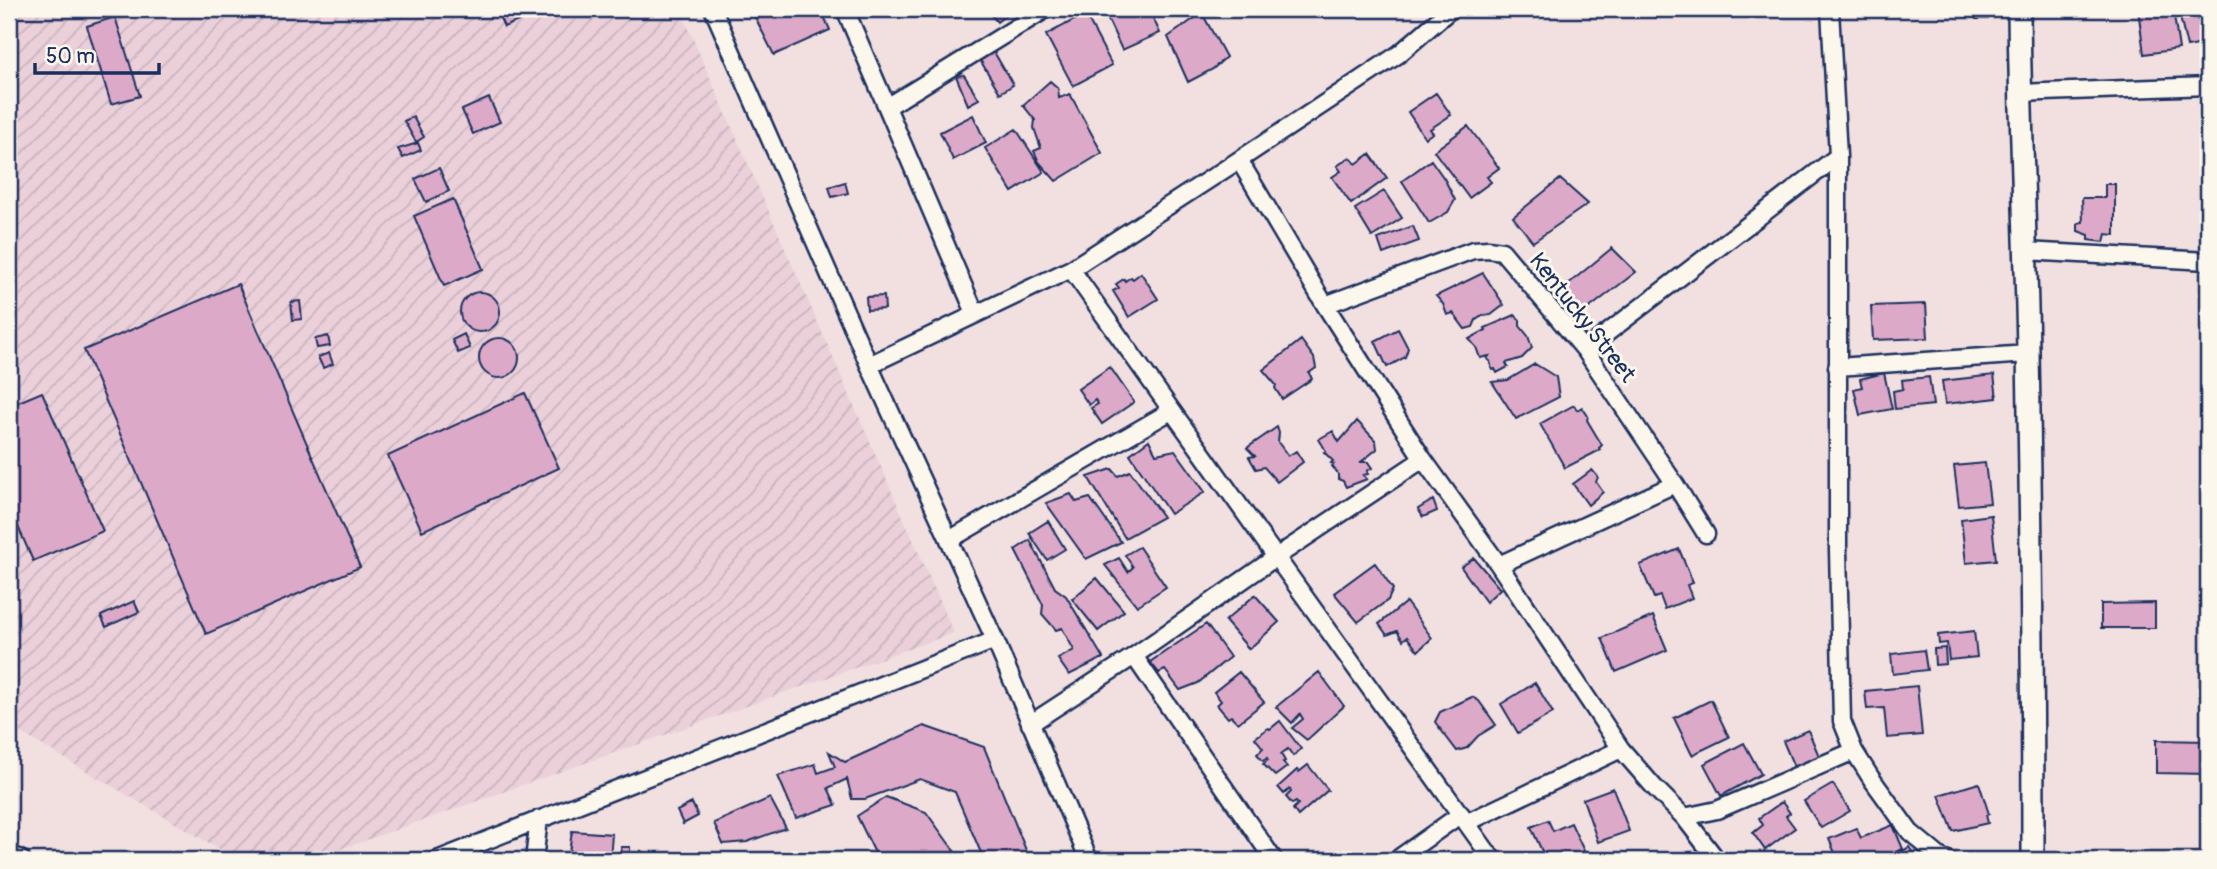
<svg xmlns="http://www.w3.org/2000/svg" width="2217" height="869" font-family="Pangolin,sans-serif">
<style>
.industrial{fill:url(#industrial-furrows)}
.building{fill:#dcaac8;stroke:#1b2f5e;stroke-width:2}
.lines{fill:none;stroke-linecap:round;stroke-linejoin:round}
.minor-casing{stroke:#1b2f5e;stroke-width:21}
.tertiary-casing{stroke:#1b2f5e;stroke-width:26}
.minor{stroke:#fbf7ec;stroke-width:16}
.tertiary{stroke:#fbf7ec;stroke-width:21}
.labels{text-anchor:middle;stroke-width:6;stroke-linejoin:round;paint-order:stroke}
.street-label{font-size:23px;fill:#1b2f5e;stroke:#fbf7ec}
</style>
<defs>
<pattern id="industrial-furrows" width="10" height="10" patternUnits="userSpaceOnUse" patternTransform="scale(1.75)"><rect width="10" height="10" fill="#ebd0da"/><path d="M-1 1l2-2M0 10L10 0M9 11l2-2" fill="none" stroke="#c9b3be"/></pattern>
</defs>
<rect width="100%" height="100%" fill="#f2e0e1"/>
<filter id="ink" filterUnits="userSpaceOnUse"><feTurbulence type="fractalNoise" baseFrequency=".0143" numOctaves="2"/><feDisplacementMap in="SourceGraphic" scale="14" xChannelSelector="R" yChannelSelector="G"/><feConvolveMatrix kernelMatrix="1 2 1 2 8 2 1 2 1" color-interpolation-filters="sRGB"/></filter>
<g filter="url(#ink)">
<path class="industrial" d="M9,9H680L954,633L310,860H238L9,726Z"/>
<path class="building" d="M496,9H530L533,15L504,27Z
M756,9H821L830,30L774,55L752,11Z
M986,9H1014L997,22Z
M1103,9H1149L1160,33L1122,50Z
M1976,9H1989L1988,19H1976Z
M2138,9H2173L2179,49L2144,54Z
M1202,13L1226,57L1213,69L1188,82L1168,37Z
M2197,13L2203,44L2187,47L2180,17Z
M1085,14L1112,65L1073,86L1046,35Z
M115,17L140,96L111,104L87,26Z
M994,52L1013,85L1000,93L980,60Z
M964,75L979,99L968,105L956,76Z
M1050,81L1058,88L1059,98L1070,94L1102,153L1056,181L1039,162L1034,151L1041,148L1034,128L1035,120L1023,105Z
M1436,93L1451,115L1430,129L1433,133L1425,138L1408,112Z
M489,98L500,122L473,134L462,110Z
M973,115L986,143L953,160L940,132Z
M413,117L424,137L416,142L404,121Z
M1468,126L1499,168L1487,177L1491,182L1469,198L1434,151Z
M1016,129L1044,172L1012,192L985,148Z
M418,143L421,150L403,158L398,149Z
M1370,154L1387,178L1351,204L1332,177L1341,171L1337,166L1350,157L1356,164Z
M1431,160L1445,180L1455,200L1448,212L1429,223L1402,181Z
M439,168L449,191L426,202L415,179Z
M1560,179L1588,204L1533,242L1513,217Z
M845,182L848,193L832,197L829,187Z
M2105,184H2115V235L2106,234L2104,242L2089,240V235L2078,231V223L2083,222L2082,198H2105Z
M1384,191L1402,218L1372,237L1355,209Z
M453,199L483,269L444,286L414,216Z
M1413,226L1419,241L1383,254L1378,239Z
M1612,248L1636,272L1583,313L1562,289Z
M1141,273L1158,299L1129,317L1113,291L1119,288L1116,284L1124,279L1125,281L1131,277L1133,279Z
M1483,273L1504,305L1491,315L1482,316L1476,320L1473,327L1465,329L1453,313L1447,315L1443,304L1436,296Z
M238,284L360,567L206,634L84,350Z
M460 312a20 20 0 1 1 40 0a20 20 0 1 1-40 0Z
M884,296L885,309L867,310L866,297Z
M300,301L302,319L293,320L291,302Z
M1926,304L1928,338L1873,340L1871,306Z
M1515,315L1520,320V326L1528,336L1532,348L1522,358L1506,363L1508,367L1497,373L1495,369L1492,370L1490,361L1487,359L1489,356L1480,358L1476,347L1469,339L1486,330L1485,328Z
M1398,329L1408,348L1405,357L1387,367L1375,341Z
M464,334L470,348L458,353L452,340Z
M328,336L330,346L317,348L315,339Z
M479 358a20 20 0 1 1 40 0a20 20 0 1 1-40 0Z
M1301,340L1314,358L1316,368L1309,373L1312,379L1282,399L1275,388L1276,385L1263,370Z
M329,353L333,364L323,368L318,357Z
M1535,364L1556,377L1559,397L1516,419L1492,382L1508,380Z
M1110,367L1134,402L1102,424L1091,408L1098,404L1095,400L1089,405L1078,389Z
M1884,373L1892,409L1860,415L1854,389L1862,387L1860,379Z
M1994,375L1997,398L1945,404L1942,381Z
M1929,377L1933,405L1895,409L1893,391L1903,389L1902,380Z
M42,392L103,531L33,561L9,506V406Z
M525,393L559,468L422,531L388,456Z
M1574,405L1577,410L1582,407L1588,416L1587,420L1602,445L1599,448L1600,450L1565,468L1540,424Z
M1357,421L1376,441L1377,449L1361,462H1368L1372,468L1367,471L1368,474L1363,475L1367,479L1346,487L1343,481L1338,479V474L1332,466L1334,464L1331,463L1333,461L1324,452L1326,451L1319,439L1333,431L1339,442Z
M1277,427L1279,433L1278,442L1288,456L1296,451L1303,462L1277,482L1264,467L1256,469L1249,457L1255,456L1247,448Z
M1149,440L1156,454L1175,450L1205,492L1170,514L1130,454Z
M1985,463L1990,503L1959,506L1954,466Z
M1112,469L1118,476L1130,471L1163,517L1125,538L1088,477Z
M1592,470L1598,477L1596,482L1603,492L1588,505L1573,484Z
M1071,494L1076,502L1090,498L1121,542L1086,559L1046,503Z
M1433,500L1437,511L1423,517L1418,509Z
M1991,515L1996,560L1966,563L1961,519Z
M1048,521L1065,549L1047,560L1029,533Z
M1030,540L1055,588L1066,596L1103,658L1069,675L1058,659L1074,650L1062,628L1056,630L1042,614L1043,605L1015,550Z
M1139,547L1166,587L1137,606L1105,565L1119,558L1128,572L1133,567L1125,555Z
M1679,549L1693,583L1687,585L1692,598L1665,609L1660,596L1654,598L1640,565Z
M1474,558L1500,589L1486,602L1461,567Z
M1375,563L1393,589L1388,600L1358,622L1334,593Z
M1097,578L1124,611L1098,631L1072,599Z
M1255,595L1279,622L1249,649L1225,621Z
M134,601L139,612L106,627L101,616Z
M1406,602L1432,638L1418,651L1407,637L1403,640L1397,631L1387,635L1379,624Z
M2155,603V628H2101V604Z
M1653,616L1667,650L1616,672L1602,638Z
M1206,624L1230,657L1198,683L1180,690L1165,670L1159,673L1150,662Z
M1974,631L1977,657L1949,660L1947,643L1939,644L1938,635Z
M1945,648L1946,664L1935,665L1934,649Z
M1924,650L1927,670L1893,674L1891,654Z
M1239,672L1264,702L1238,723L1231,716L1228,718L1217,705L1221,701L1214,692Z
M1319,672L1344,706L1307,740L1292,728L1303,719L1300,714L1292,723L1276,707Z
M1535,683L1553,713L1518,733L1501,704Z
M1917,686L1922,735L1887,738L1884,708L1867,709L1865,691Z
M1472,697L1479,701L1496,725L1478,736L1467,748L1457,751L1435,722L1440,712Z
M1711,700L1729,737L1692,755L1674,718Z
M1280,721L1301,749L1293,756L1288,749L1281,754L1285,761L1283,762L1287,767L1275,776L1263,764L1268,760L1267,758L1263,761L1257,754L1263,748L1255,738L1268,728L1270,729Z
M924,726L984,747L1030,860H984L955,792L920,779L865,799H852L847,779L828,788L836,805L796,818L778,776L815,764L818,773L835,767L829,752L845,762Z
M1808,730L1819,756L1794,767L1783,741Z
M2156,740L2208,741V774L2156,773Z
M1744,743L1761,774L1721,796L1704,764Z
M1308,765L1328,790L1298,816L1293,809L1298,804L1296,802L1292,804L1286,797L1291,792L1290,789L1284,794L1278,787L1297,770L1299,772Z
M1979,783L1989,814L1986,815L1988,823L1953,831L1939,795Z
M1833,784L1850,811L1821,828L1804,801Z
M1613,788L1629,831L1598,842L1583,799Z
M886,797L926,812L955,852L936,860H897L875,853L857,816Z
M770,798L786,828L747,842L723,844L714,823Z
M1782,802L1790,813L1786,816L1795,828L1765,850L1753,833L1763,825L1759,818Z
M692,803L698,816L683,824L677,811Z
M1548,820L1553,831L1571,823L1584,851L1564,860H1546L1531,827Z
M1893,825L1903,849L1877,860H1838L1829,839L1856,828L1861,838Z
M572,831L612,834L610,860H568Z
M621,847H630V857L638,860L641,851L649,857L647,860H623Z
M1909,847L1918,860H1890Z"/>
<g class="lines">
<defs>
<path id="minor" d="M713,9L869,365L995,640L1089,860
M845,9L975,313
M1830,9L1838,156V550L1842,721L1854,751L1871,778L1910,832L1940,857L1948,860
M2019,93L2208,86
M887,107L1046,9
M1239,160L1399,54L1451,9
M2025,251L2208,261
M1071,269L1239,160L1325,305L1423,459L1499,565L1621,749L1654,787L1684,817L1717,860
M1325,305L1473,250L1488,249L1502,251L1585,350L1675,484L1706,534
M1585,350L1838,156
M869,365L1071,269L1276,557L1423,459
M1837,367L2028,354
M949,540L1171,411
M1499,565L1675,484
M1134,656L1274,860
M1030,724L1134,656L1276,557L1493,860
M1684,817L1717,810L1854,751
M1468,822L1621,749
M9,853L22,860
M437,860L995,640
M534,860L539,819
M1396,860L1461,814"/>
<path id="tertiary" d="M2019,9C2020,123 2026,238 2028,352C2031,522 2033,691 2033,860"/>
</defs>
<use href="#minor" class="minor-casing"/>
<use href="#tertiary" class="tertiary-casing"/>
<use href="#minor" class="minor"/>
<use href="#tertiary" class="tertiary"/>
</g>
</g>
<g class="labels">
<g class="street-label">
<text transform="translate(1583 317) rotate(52)" y="8">Kentucky Street</text>
</g>
</g>
<rect width="2217" height="869" fill="none" stroke="#fbf7ec" stroke-width="35"/>
<rect x="18" y="18" width="2182" height="834" fill="none" stroke="#1b2f5e" stroke-width="2.5" filter="url(#ink)"/>
<path d="M35 63v10h124v-10" fill="none" stroke="#1b2f5e" stroke-width="3.5"/>
<text x="46" y="63" font-size="21" fill="#1b2f5e" stroke="#fbf7ec" stroke-width="5" paint-order="stroke">50 m</text>
</svg>
